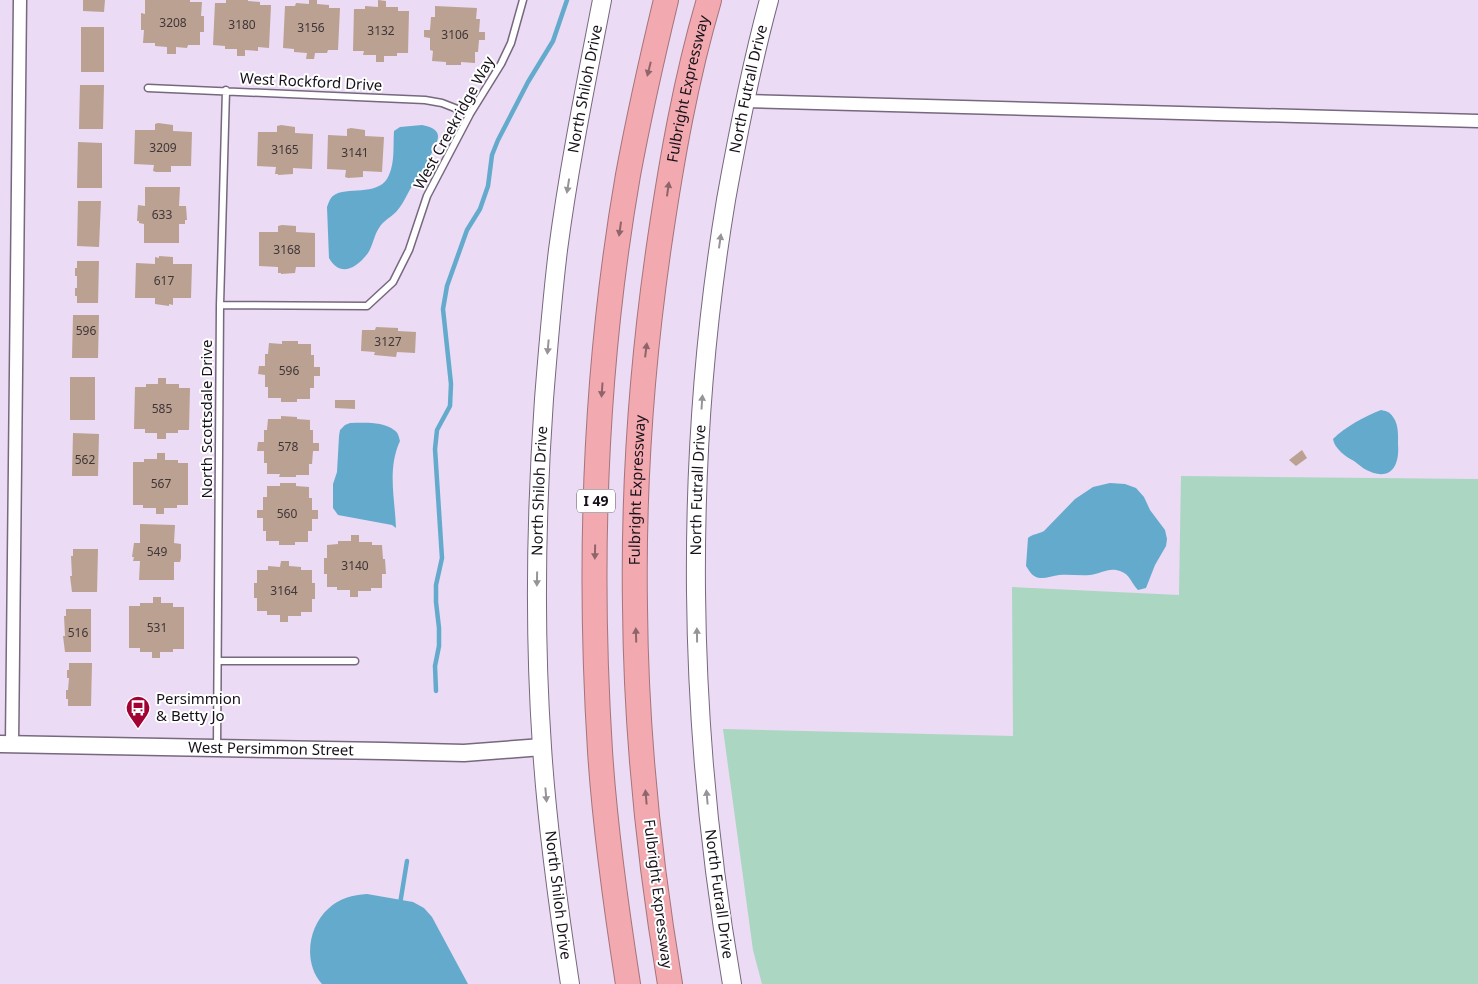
<svg xmlns="http://www.w3.org/2000/svg" width="1478" height="984" font-family="'Noto Sans',sans-serif">
<style>
.green{fill:#abd6c1}
.water{fill:#64aacc}
.lines{fill:none;stroke-linecap:round;stroke-linejoin:round}
.stream{stroke:#64aacc;stroke-width:4.5}
.building{fill:#baa191}
.service-casing{stroke:#76687e;stroke-width:9}
.minor-casing{stroke:#76687e;stroke-width:15}
.tertiary-casing{stroke:#76687e;stroke-width:19}
.secondary-casing{stroke:#76687e;stroke-width:20}
.motorway-casing{stroke:#a5747b;stroke-width:26}
.service{stroke:#fff;stroke-width:6}
.minor{stroke:#fff;stroke-width:12}
.tertiary{stroke:#fff;stroke-width:16}
.secondary{stroke:#fff;stroke-width:18}
.motorway{stroke:#f2a9af;stroke-width:24}
.oneway{fill:#8f656c}
.oneway2{fill:#979498}
.labels{text-anchor:middle;stroke-width:4;stroke-linejoin:round;paint-order:stroke}
.number-label{font-size:12px;fill:#403538}
.shield{fill:#fff;stroke:#5d585f;stroke-width:1}
.shield-label{font-size:14px;font-weight:bold;fill:#17111a}
.street-label{font-size:15px;fill:#17111a;stroke:#fff}
.poi-label{font-size:15px;fill:#17111a;stroke:#fff;text-anchor:start}
</style>
<rect width="100%" height="100%" fill="#ebdbf4"/>
<path class="green" d="M1181,476L1478,479V984H762L753,950L723,729L1013,736L1012,587L1179,595Z"/>
<path class="water" d="M422,125C449,130 435,144 429,159C427,164 427,169 424,174H422L419,175C410,186 406,201 396,212C391,217 383,221 379,228C374,235 373,245 368,253C357,268 340,278 329,258L327,207C329,202 330,197 336,194C351,187 381,196 389,175C395,162 393,145 394,131L400,127Z
M1381,410C1386,411 1390,412 1393,417C1399,425 1398,436 1398,444C1400,469 1388,483 1363,468C1360,466 1357,463 1354,461C1346,457 1334,448 1333,439C1345,427 1365,416 1381,410Z
M350,423C364,423 382,421 394,430C398,432 399,437 400,441C387,469 395,499 396,528L392,525L338,515L333,508V484L337,472L339,436L340,430L345,425Z
M1110,483L1125,484L1136,488L1144,497L1150,510L1165,530L1167,539L1166,546L1155,565L1146,588L1138,590C1131,583 1130,574 1120,571C1108,567 1101,574 1090,575C1080,576 1069,574 1059,575C1052,576 1042,580 1036,577C1031,575 1029,570 1026,566L1028,538C1032,534 1039,534 1044,531L1075,499L1093,487Z
M367,894L413,902L424,908L432,917L468,984H322C303,963 308,927 328,909C339,898 353,895 367,894Z"/>
<g class="lines">
<path class="stream" d="M436,691L435,666L439,646V628L436,602V585L442,558L435,449L437,430L450,406L451,384L443,309L447,286L467,230L480,209L488,186L492,155L498,140L528,82L553,41L567,0
M400,904L407,861"/>
</g>
<path class="building" d="M83,0H105L104,12L83,11Z
M145,0H190V2H202L201,16H204V32H200V45H188L187,48L176,47V54H167V47L155,46V43H143L144,30H141V13L145,14Z
M226,0H248V1L260,2V5H271L269,48L258,47V51L245,50V56H237V49H225V46L213,45L215,3H226Z
M309,0H317V4L329,5V8H340L338,50H328L327,53H315L314,59H306L307,53L294,52V49L283,48L285,6H295L296,3L309,4Z
M378,0L386,1V7H398V11H409L408,53H397V56H384V62H376V55H363L364,51H353L354,9H365V6L378,7Z
M435,6L477,8L476,19H480L479,32H485V40H479L478,52H475V63L461,62V65H446V62L432,61L433,51L430,50V38L424,37V30H430L431,17H435Z
M81,27H104V72H81Z
M80,85H104L103,129H79Z
M158,123L173,125V131L192,132L191,166H171V172H156L153,171L154,165L134,164L135,130H155V124Z
M281,125L295,127V133L313,134L312,169L293,168V174L278,175V174H275L276,167L257,166L258,132H277V126Z
M351,128L365,130V136L384,137L382,172L363,171V177L348,178L345,177L346,170L327,169L328,135L347,136V129Z
M78,142L102,143V188H77Z
M145,187H180L179,206H186L187,220H185V224H179V243H144V224L139,223V221H137L138,205L145,206Z
M78,201H101L99,247L77,246Z
M282,225L296,226V232L315,233V267H296L295,273L281,274V273H278V267L259,266V232H278V226Z
M159,256L173,257V264H192L191,298H173V305L169,304V306L155,304V298H135L136,263L155,264V257L159,258Z
M77,261H99L98,303H77V296H75V288H77V276H75V268H77Z
M73,315H99L98,358H72Z
M376,327L398,328V331L416,332L415,353L397,352L396,357L374,355L375,352L361,351L362,330H375Z
M282,341H298V344H311V355H314V367H320V376H314V388H310V399H297V402H281V398H268V387H265V375L258,374L259,366H265V354H268L269,343L282,344Z
M70,377H95V420H70Z
M158,378H166V384H179V388H190L189,430H178V433H166V439H157V433H145V429H134L135,387H146V384H158Z
M335,400H355V409L335,408Z
M281,416L297,417V419L310,420V430H313V443H319V451H313L312,464H309V475H296V477H279L280,474H267V463H264V451H257L258,442H264V430H267L268,419H281Z
M73,433L99,434L98,476H72Z
M1302,450L1307,458L1296,466L1289,460Z
M157,453H165V460H178V463H188V505H177V508H164V514H156V508H143V505H133V462H144V459H157Z
M280,483H296V486L309,487V498H312V510H318V519H312V531H308V542H295V545H279V541H266V531H263V518H257V510H263V497H267V486H280Z
M140,524L175,525L174,543L181,544V558L180,562H174V580H139L140,561H133L134,557H132L134,543H140Z
M351,535H359V542H372V545H382L383,559H385L386,574H382V588H371V591H358V597H350V590H337V587H327V574H324V558H327V545L338,544V541H351Z
M73,549H98L97,592H72L70,576H72L71,556H73Z
M281,561H289V566L301,567V570H312V583H315V599H312V612H301V616H288V622H280V615H267V611H257V598H254V583H257V570H268V566L280,567Z
M153,597H161V603H173V607H184V649H173V652H160V658H152V652H140V648H129V606H140V603H153Z
M66,609H91V652H65L63,636H65L64,616H66Z
M69,663H92L91,706H68V699H66V690H68L69,678H67V670H69Z"/>
<g class="lines">
<defs>
<path id="service" d="M148,88L425,100L442,103L470,114
M220,305L367,306L393,282L409,250L427,196L470,114L501,64L511,43L523,0
M218,661H355
M217,747L220,305L226,90"/>
<path id="minor" d="M745,101L1478,121
M12,744L20,0"/>
<g id="tertiary">
<path id="s1" d="M0,744L384,751L464,753L542,747"/>
</g>
<g id="secondary">
<path id="s2" d="M570,984C558,905 547,826 542,747C534,631 536,514 544,399C548,349 552,299 558,250C569,166 586,83 602,0"/>
<path id="s3" d="M732,984C687,725 683,459 726,200C738,133 751,66 769,0"/>
</g>
<g id="motorway">
<path d="M628,984C616,907 605,829 600,751C588,560 595,365 628,175C639,116 652,58 666,0"/>
<path id="s4" d="M670,984C649,859 636,733 635,607C633,484 642,361 660,239C672,158 686,78 709,0"/>
</g>
</defs>
<use href="#service" class="service-casing"/>
<use href="#minor" class="minor-casing"/>
<use href="#tertiary" class="tertiary-casing"/>
<use href="#secondary" class="secondary-casing"/>
<use href="#motorway" class="motorway-casing"/>
<use href="#service" class="service"/>
<use href="#minor" class="minor"/>
<use href="#tertiary" class="tertiary"/>
<use href="#secondary" class="secondary"/>
<use href="#motorway" class="motorway"/>
</g>
<defs><path id="oneway-solid" d="M-6-.8H1V-3.2L6.5 0L1 3.2V.8H-6Z" transform="scale(1.25)"/></defs>
<g class="oneway">
<use href="#oneway-solid" transform="translate(649 69) rotate(104)"/>
<use href="#oneway-solid" transform="translate(668 189) rotate(-82)"/>
<use href="#oneway-solid" transform="translate(620 229) rotate(98)"/>
<use href="#oneway-solid" transform="translate(646 350) rotate(-83)"/>
<use href="#oneway-solid" transform="translate(602 390) rotate(94)"/>
<use href="#oneway-solid" transform="translate(595 552) rotate(91)"/>
<use href="#oneway-solid" transform="translate(636 635) rotate(-92)"/>
<use href="#oneway-solid" transform="translate(646 797) rotate(-95)"/>
</g>
<g class="oneway2">
<use href="#oneway-solid" transform="translate(568 186) rotate(99)"/>
<use href="#oneway-solid" transform="translate(720 241) rotate(-82)"/>
<use href="#oneway-solid" transform="translate(548 347) rotate(95)"/>
<use href="#oneway-solid" transform="translate(702 402) rotate(-86)"/>
<use href="#oneway-solid" transform="translate(537 579) rotate(91)"/>
<use href="#oneway-solid" transform="translate(697 635) rotate(-91)"/>
<use href="#oneway-solid" transform="translate(546 795) rotate(85)"/>
<use href="#oneway-solid" transform="translate(707 797) rotate(-95)"/>
</g>
<defs>
<symbol id="bus-pin" viewBox="-11 -11 22 30"><path d="M0 17L-7.5 6A9.5 9.5 0 1 1 7.5 6Z" fill="#a20234" stroke="#fff"/><path d="M-5-6H5V4H4V6H2V4H-2V6H-4V4H-5ZM-3.5-4V0h7V-4ZM-3.5 1.2v1.5H-2V1.2ZM2 1.2v1.5H3.5V1.2Z" fill="#fff"/></symbol>
</defs>
<g fill-rule="evenodd">
<use href="#bus-pin" x="124" y="694" width="28" height="38"/>
</g>
<g class="labels">
<g class="number-label">
<text x="173" y="27">3208</text>
<text x="242" y="29">3180</text>
<text x="311" y="32">3156</text>
<text x="381" y="35">3132</text>
<text x="455" y="39">3106</text>
<text x="163" y="152">3209</text>
<text x="285" y="154">3165</text>
<text x="355" y="157">3141</text>
<text x="162" y="219">633</text>
<text x="287" y="254">3168</text>
<text x="164" y="285">617</text>
<text x="86" y="335">596</text>
<text x="388" y="346">3127</text>
<text x="289" y="375">596</text>
<text x="162" y="413">585</text>
<text x="288" y="451">578</text>
<text x="85" y="464">562</text>
<text x="161" y="488">567</text>
<text x="287" y="518">560</text>
<text x="157" y="556">549</text>
<text x="355" y="570">3140</text>
<text x="284" y="595">3164</text>
<text x="157" y="632">531</text>
<text x="78" y="637">516</text>
</g>
<rect class="shield" x="577" y="489.5" width="38" height="23" rx="4"/>
<g class="shield-label">
<text x="596" y="506">I 49</text>
</g>
<g class="street-label">
<text transform="translate(311 82) rotate(3)" y="5">West Rockford Drive</text>
<text dy="5" stroke="none"><textPath href="#s2" startOffset="900">North Shiloh Drive</textPath></text>
<text dy="5" stroke="none"><textPath href="#s4" startOffset="901">Fulbright Expressway</textPath></text>
<text dy="5" stroke="none"><textPath href="#s3" startOffset="901">North Futrall Drive</textPath></text>
<text transform="translate(454 123) rotate(-61)" y="5">West Creekridge Way</text>
<text transform="translate(207 419) rotate(-90)" y="5">North Scottsdale Drive</text>
<text dy="5" stroke="none"><textPath href="#s4" startOffset="496">Fulbright Expressway</textPath></text>
<text dy="5" stroke="none"><textPath href="#s3" startOffset="496">North Futrall Drive</textPath></text>
<text dy="5" stroke="none"><textPath href="#s2" startOffset="495">North Shiloh Drive</textPath></text>
<text dy="5" stroke="none"><textPath href="#s1" startOffset="271">West Persimmon Street</textPath></text>
<text transform="translate(658 894) rotate(83)" y="5">Fulbright Expressway</text>
<text transform="translate(719 894) rotate(82)" y="5">North Futrall Drive</text>
<text transform="translate(558 895) rotate(83)" y="5">North Shiloh Drive</text>
</g>
<g class="poi-label">
<text x="156" y="704">Persimmion<tspan x="156" dy="17">&amp; Betty Jo</tspan></text>
</g>
</g>
</svg>
